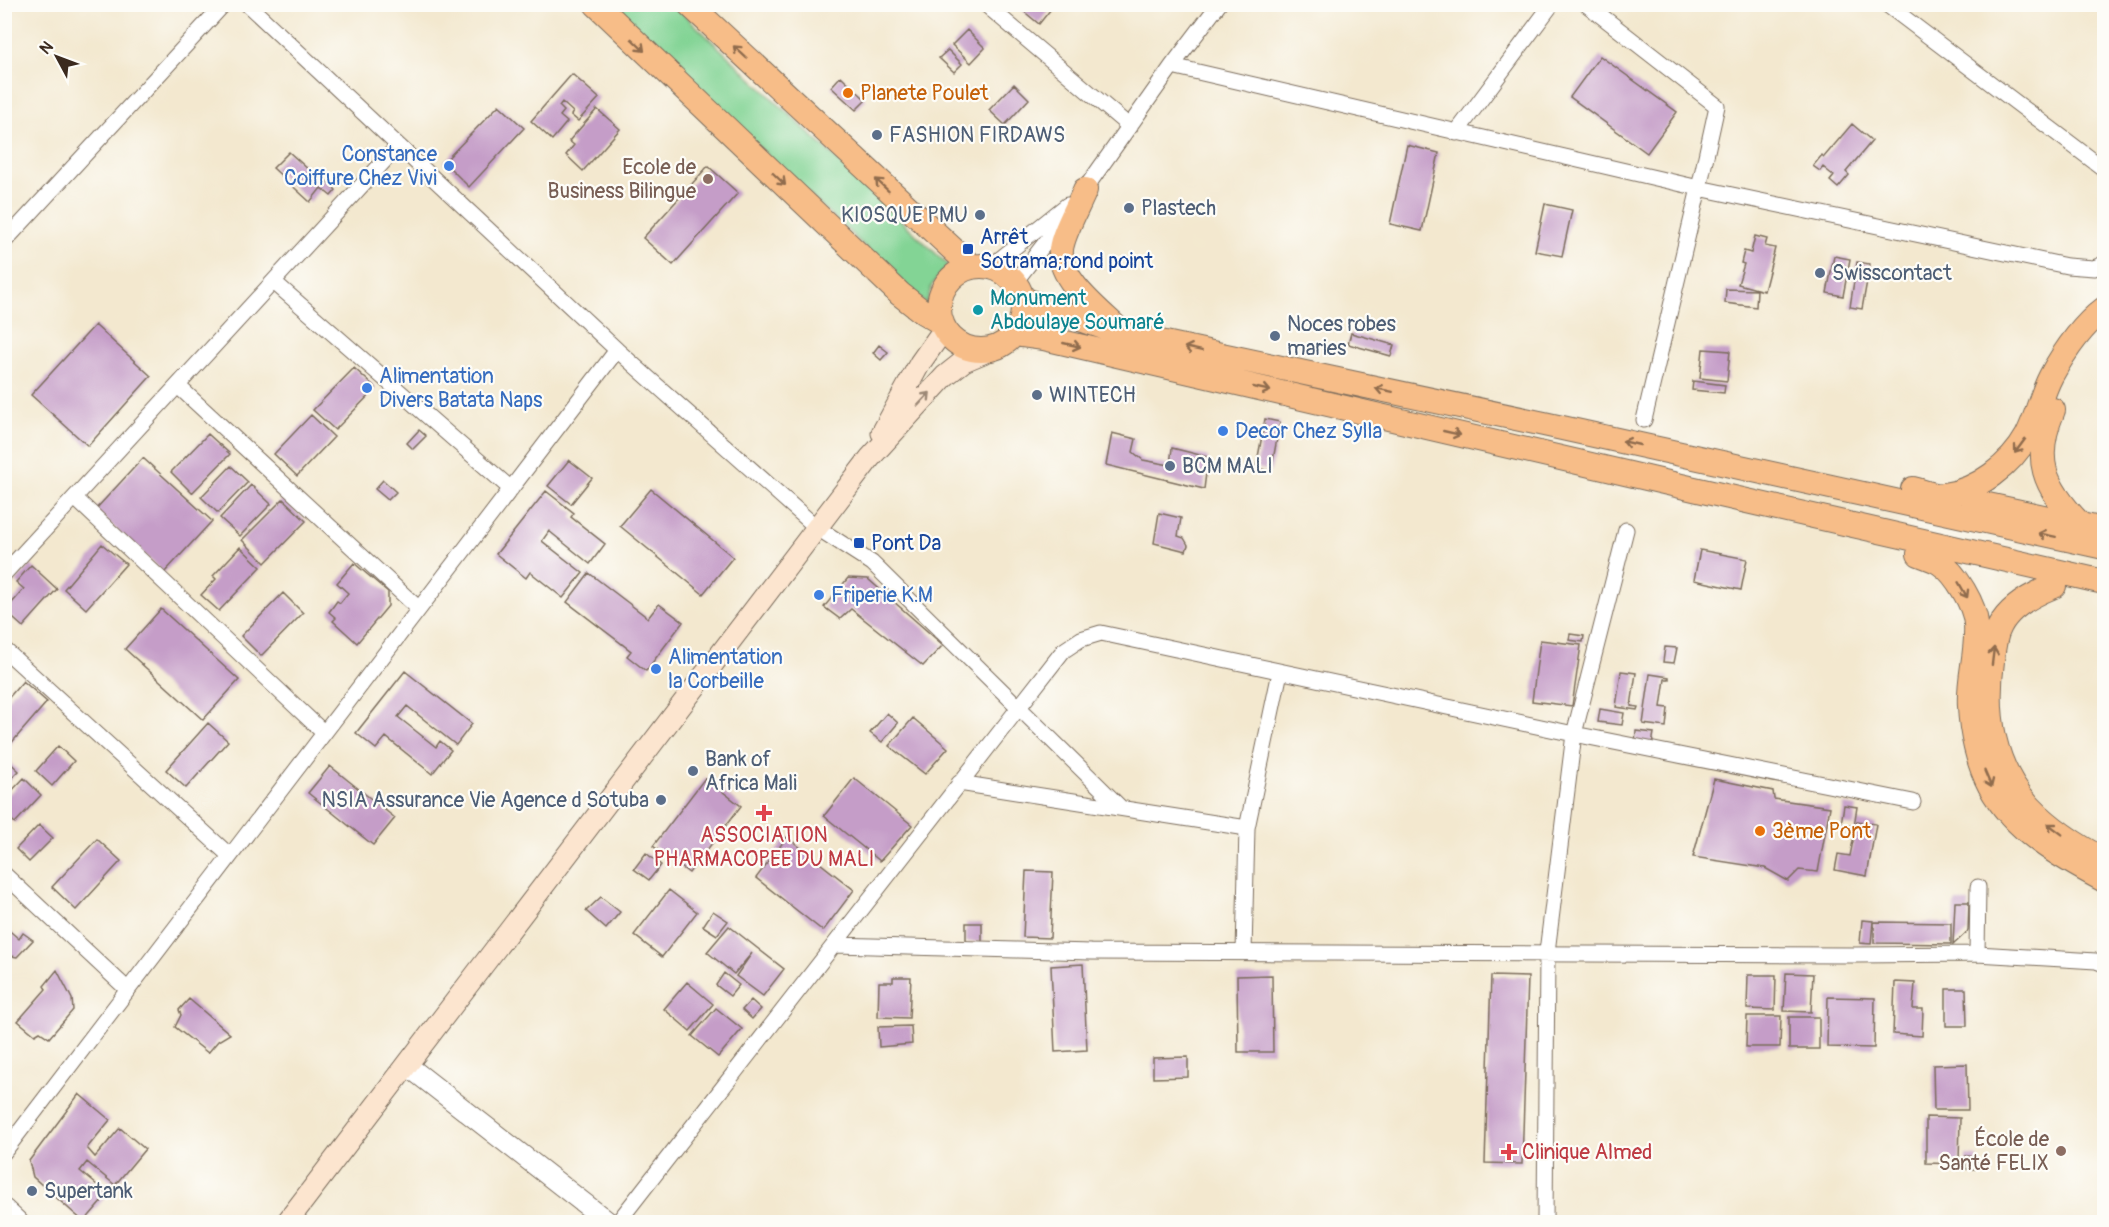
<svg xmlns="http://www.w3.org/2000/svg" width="2109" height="1227" font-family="Pangolin,sans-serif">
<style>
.green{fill:#83d495;stroke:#5f7f5a;stroke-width:1.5}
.building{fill:#c59dc8}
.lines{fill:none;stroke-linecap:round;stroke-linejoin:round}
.minor-casing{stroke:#7b6c5c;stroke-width:17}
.tertiary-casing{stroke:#7b6c5c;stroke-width:22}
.secondary-casing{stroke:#7b6c5c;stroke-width:23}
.primary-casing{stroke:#7b6c5c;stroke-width:26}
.minor{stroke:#fff;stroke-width:15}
.tertiary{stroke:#fff;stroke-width:20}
.secondary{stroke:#fce5cf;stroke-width:21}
.primary{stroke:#f7bd88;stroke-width:24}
.oneway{stroke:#906c4e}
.oneway2{stroke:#9c8876}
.food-dot{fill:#e8710a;stroke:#fdfcf7;stroke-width:2}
.service-dot{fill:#5c6f8a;stroke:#fdfcf7;stroke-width:2}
.shop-dot{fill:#3f7fe0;stroke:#fdfcf7;stroke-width:2}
.education-dot{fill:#8d6e63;stroke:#fdfcf7;stroke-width:2}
.transit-dot{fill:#1a4fb4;stroke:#fdfcf7;stroke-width:2}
.culture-dot{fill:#0f9aa8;stroke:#fdfcf7;stroke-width:2}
.health-dot{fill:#e0444e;stroke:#fdfcf7;stroke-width:2}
.labels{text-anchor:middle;stroke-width:4.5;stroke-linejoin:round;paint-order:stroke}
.food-label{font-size:21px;fill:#c56008;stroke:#fdfcf7;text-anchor:start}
.service-label{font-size:21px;fill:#4e5e75;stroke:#fdfcf7;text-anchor:start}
.shop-label{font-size:21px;fill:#366cbe;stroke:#fdfcf7;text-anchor:start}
.education-label{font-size:21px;fill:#785e54;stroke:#fdfcf7;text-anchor:end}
.transit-label{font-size:21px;fill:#164399;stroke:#fdfcf7;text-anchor:start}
.culture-label{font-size:21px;fill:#0d838f;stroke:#fdfcf7;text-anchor:start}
.health-label{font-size:21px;fill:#be3a42;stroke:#fdfcf7}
</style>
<rect width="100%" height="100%" fill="#fdfcf7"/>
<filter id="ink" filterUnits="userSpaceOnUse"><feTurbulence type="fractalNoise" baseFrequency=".0167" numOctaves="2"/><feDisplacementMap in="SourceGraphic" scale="12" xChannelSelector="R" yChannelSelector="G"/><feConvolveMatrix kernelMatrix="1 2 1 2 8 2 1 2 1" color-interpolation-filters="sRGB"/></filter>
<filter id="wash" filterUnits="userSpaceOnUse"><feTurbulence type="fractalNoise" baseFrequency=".008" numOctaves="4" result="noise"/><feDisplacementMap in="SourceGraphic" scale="24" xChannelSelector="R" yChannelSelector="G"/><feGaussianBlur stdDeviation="1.35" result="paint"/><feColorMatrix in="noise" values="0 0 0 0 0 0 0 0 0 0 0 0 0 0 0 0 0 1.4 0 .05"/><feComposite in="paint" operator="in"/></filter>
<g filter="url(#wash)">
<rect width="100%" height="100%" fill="#f3e8cf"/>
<path class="green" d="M607,5H674L948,265L932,285L926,304Z"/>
<g id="blocks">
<path class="building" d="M1015,4H1055L1039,24Z
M967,30L985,48L971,63L952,45Z
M948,50L962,64L954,72L939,58Z
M1600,56L1677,112L1647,153L1570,97Z
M572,74L599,98L578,121L571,115L573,112L562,102L559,106L564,111L560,116L567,122L552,140L531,121Z
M841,76L866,100L856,110L831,87Z
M1014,84L1029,99L1005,125L989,110Z
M499,105L524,128L469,187L444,162Z
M597,109L620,129L583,171L566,155L574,145L569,141Z
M1852,124L1872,141L1846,172L1849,175L1838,188L1830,181L1834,176L1823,167L1820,171L1813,166L1822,155L1824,157Z
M1407,145L1439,153L1422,231L1390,224Z
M289,152L320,180L323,178L336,190L331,196L321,188L310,202L273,168Z
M708,166L738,193L673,265L643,238Z
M1545,204L1572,210L1562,256L1535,251Z
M1755,236L1767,239L1765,246L1775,248L1764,291L1738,284L1744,264L1741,263L1744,251L1751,253Z
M1834,256L1850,259L1843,296L1827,293Z
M1857,262L1870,264L1862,309L1850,307Z
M1726,289L1757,290L1756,307L1725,303Z
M95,325L151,376L88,446L31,395Z
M1351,333L1394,345L1391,356L1348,344Z
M879,345L888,352L881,360L873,353Z
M1703,349L1730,351L1727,381L1700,378Z
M354,368L376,388L335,430L313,410Z
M1693,381L1725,385L1724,393L1692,390Z
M311,415L334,437L297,476L274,454Z
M1265,419L1280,422L1271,471L1256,468Z
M419,430L426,436L413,449L407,443Z
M1112,433L1136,439L1133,452L1143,460L1170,465L1172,448L1208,457L1204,489L1106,465Z
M208,434L230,454L192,493L171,472Z
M143,458L212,521L164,573L95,510Z
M569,460L592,478L571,504L548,486Z
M231,466L248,482L218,513L201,497Z
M383,480L396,492L388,500L375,489Z
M251,485L271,504L240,536L220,518Z
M651,489L733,557L703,594L620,526Z
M546,491L574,513L571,517L605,544L590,564L549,531L542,541L583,573L563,598L530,572L526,578L496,554Z
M283,499L306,521L265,563L242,540Z
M1159,513L1181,518L1178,536L1184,538L1188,545L1186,551L1154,543Z
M102,544L126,564L86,609L64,589Z
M240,547L261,567L219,611L201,595L216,579L213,576Z
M1700,550L1747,559L1741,590L1694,580Z
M354,563L388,592V606L357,643L333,621L336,618L329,612L337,601L340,603L348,593L337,583Z
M31,565L57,589L23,627L5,611L24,589L16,582Z
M589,573L648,618L659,604L683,622L646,671L627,656L631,651L567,602Z
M848,578L868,579L943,645L923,666L851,609L840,619L824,607Z
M283,593L303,613L261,656L241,636Z
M161,609L239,680L203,720L125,649Z
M1570,634L1584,636L1583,642L1569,640Z
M1540,640L1581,645L1572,706L1532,701Z
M1665,647L1677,648L1674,663L1663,662Z
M405,671L472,724L456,745L407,706L398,717L436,747L440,741L451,750L432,774L386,737L376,749L356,733Z
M1621,671L1636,673L1631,706L1638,707L1637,710L1616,707Z
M1650,674L1669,677V679H1665L1661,707L1668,708L1666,727L1643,724Z
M23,681L47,702L8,747L5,744V702Z
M1600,709L1624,713L1622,725L1598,722Z
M887,713L898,723L882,742L870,733Z
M913,718L948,748L925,774L889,746Z
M208,723L228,741L186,788L166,770Z
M1636,731L1654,733L1652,744L1635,742Z
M58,746L74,761L52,786L36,771Z
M4,757L19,771L4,786Z
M330,766L395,818L373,845L308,793Z
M24,778L41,795L15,823L4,813V799Z
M705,778L741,806L689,873L653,846Z
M854,778L912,825L880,861L824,816Z
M1714,779L1773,791L1774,799L1830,807L1818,872L1799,870L1788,881L1765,868L1693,857Z
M1844,805L1857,807L1854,826L1841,824Z
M1857,821L1876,824L1867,876L1835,870L1838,854L1850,856Z
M39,825L53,838L29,862L16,849Z
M787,837L854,890L823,931L756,878Z
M97,839L121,861L76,910L52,887Z
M646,853L661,865L649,880L634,869Z
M1026,871L1053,872L1050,938L1023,937Z
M669,890L697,912L662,957L634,935Z
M601,897L620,912L606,929L586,911Z
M1955,902H1969L1968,931L1953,945Z
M713,911L728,921L717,935L703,926Z
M1862,920L1873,921L1871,944L1860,943Z
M1874,922L1951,923V944L1874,943Z
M966,923H982V942H966Z
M4,926L19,939L23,933L33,940L17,957L12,956L4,965Z
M729,926L784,969L763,996L736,976L752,953L734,974L707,952Z
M1083,964L1087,1050L1055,1052L1051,966Z
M57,970L72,999L73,1010L49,1038L40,1032L35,1035L18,1021L46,989L44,986Z
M724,973L739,985L730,996L716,985Z
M1786,973L1813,974L1811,1012L1784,1011Z
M1272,975L1273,1052H1238L1237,976Z
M1748,975H1776L1775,1010L1747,1009Z
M1491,976L1528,977L1522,1164L1485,1163Z
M893,977H911L909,1018L878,1017L879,982H893Z
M687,982L713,1004L690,1031L664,1009Z
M1895,982L1915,983L1913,1009H1923L1922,1036L1893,1034Z
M1946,989H1966L1967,1026H1946Z
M1828,997L1875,998L1874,1048L1827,1047Z
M189,999L230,1034L218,1041L208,1053L175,1027L181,1015L179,1010Z
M751,1000L761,1009L752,1019L742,1010Z
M716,1008L742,1029L718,1057L692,1036Z
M1747,1016H1781L1780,1047H1746Z
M1789,1017H1819V1049H1789Z
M911,1026L912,1044L879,1047L878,1027Z
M1188,1057V1077L1153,1078V1058Z
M1967,1064L1968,1110H1934L1933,1065Z
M79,1094L110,1120L87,1148L95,1157L120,1128L145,1149L115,1185L87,1162L80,1171L108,1194L84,1222L33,1177L29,1161Z
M1926,1117L1960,1118L1959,1164L1926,1163Z
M1966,1156L1977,1157L1978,1169H1966Z"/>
</g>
</g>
<g filter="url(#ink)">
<use href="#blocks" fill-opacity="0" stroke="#7b6c5c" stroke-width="1.5"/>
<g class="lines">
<defs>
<path id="minor" d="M247,4L617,350L816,527L872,563L1121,808
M985,4L1130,127
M1586,4L1717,106L1699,188L1644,420
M1886,4L2104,169
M1172,66L1699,188L2067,266L2094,268L2104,264
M1456,133L1552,4
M1080,196L1172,66L1219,4
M4,242L224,4
M990,267L1067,205
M274,282L511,489
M1015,282L1066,216
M178,386L419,609
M75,498L324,733
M4,574L398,146
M4,649L230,856
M959,783L1247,828
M4,874L128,990
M836,945L1091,952L1855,955L1977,954L2096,961L2104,964
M1244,952L1247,828L1280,672
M1977,954L1978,887
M4,1152L617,350
M618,1222L1063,651L1081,639L1101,633L1574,734L1913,802
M1545,1222L1547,952L1574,734L1626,530"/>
<path id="tertiary" d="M408,1066L608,1222
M4,1209L18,1222"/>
<path id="secondary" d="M882,433L920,363L944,329
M287,1222L870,458L945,376L964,361L990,350"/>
<path id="primary" d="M596,4L900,294L923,312L942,323
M689,4L972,267
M1085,190C1079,205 1062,235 1061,250C1058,280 1100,311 1119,330
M939 308a42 42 0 1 1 84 0a42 42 0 1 1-84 0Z
M1023,299L1123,334L1544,424L2104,547
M1015,334L1044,338L1694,489L2104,582
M2053,410C2032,460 2044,486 2079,523
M1913,489C1922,491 1935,497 1944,495C1977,491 2011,465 2027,436C2037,417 2041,395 2051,376C2064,352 2082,326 2104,309
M1974,502L2104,530
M1919,554C1926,557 1934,559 1940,563C1956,573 1975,606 1976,624C1978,652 1968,679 1970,706C1971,732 1978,763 1990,786C2014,831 2061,857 2104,880
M2054,586C2034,594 2010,606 2000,626C1994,636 1993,650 1992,661C1985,714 1993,767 2030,807C2051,829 2077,846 2104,860"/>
</defs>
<use href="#minor" class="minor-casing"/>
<use href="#tertiary" class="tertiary-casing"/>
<use href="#secondary" class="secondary-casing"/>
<use href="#primary" class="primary-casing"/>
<use href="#minor" class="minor"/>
<use href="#tertiary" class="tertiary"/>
<use href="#secondary" class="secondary"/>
<use href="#primary" class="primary"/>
</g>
<defs><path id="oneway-shaft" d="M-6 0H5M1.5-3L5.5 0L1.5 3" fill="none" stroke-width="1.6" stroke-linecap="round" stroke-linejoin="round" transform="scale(1.5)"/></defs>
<g class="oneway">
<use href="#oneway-shaft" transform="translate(638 45) rotate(44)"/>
<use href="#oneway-shaft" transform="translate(740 52) rotate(-137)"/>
<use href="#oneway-shaft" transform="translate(779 179) rotate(44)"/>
<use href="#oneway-shaft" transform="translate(882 185) rotate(-137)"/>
<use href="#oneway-shaft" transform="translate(1072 345) rotate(13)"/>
<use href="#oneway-shaft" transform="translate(1193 349) rotate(-168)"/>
<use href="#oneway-shaft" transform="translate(1262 389) rotate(13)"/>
<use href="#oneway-shaft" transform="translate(1384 390) rotate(-168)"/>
<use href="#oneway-shaft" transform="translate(1452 433) rotate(13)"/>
<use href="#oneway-shaft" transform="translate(1631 443) rotate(-167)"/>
<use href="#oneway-shaft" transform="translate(2020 446) rotate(126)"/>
<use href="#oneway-shaft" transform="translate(2047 535) rotate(-168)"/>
<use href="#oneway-shaft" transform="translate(1963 590) rotate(60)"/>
<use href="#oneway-shaft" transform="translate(1993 656) rotate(-83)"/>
<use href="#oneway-shaft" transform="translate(1988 779) rotate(67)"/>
<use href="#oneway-shaft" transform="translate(2055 829) rotate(-143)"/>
</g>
<use class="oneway2" href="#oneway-shaft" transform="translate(924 399) rotate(-47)"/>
</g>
<g class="food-dot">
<circle cx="848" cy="93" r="6"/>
<circle cx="1760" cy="831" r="6"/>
</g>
<g class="service-dot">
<circle cx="877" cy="135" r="6"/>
<circle cx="1129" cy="208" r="6"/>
<circle cx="980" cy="215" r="6"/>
<circle cx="1820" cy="273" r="6"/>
<circle cx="1275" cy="336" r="6"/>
<circle cx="1037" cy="395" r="6"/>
<circle cx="1170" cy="466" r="6"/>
<circle cx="693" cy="771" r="6"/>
<circle cx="661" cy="800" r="6"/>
<circle cx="32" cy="1191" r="6"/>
</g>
<g class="shop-dot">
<circle cx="449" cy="166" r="6"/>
<circle cx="367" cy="388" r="6"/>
<circle cx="1223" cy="431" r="6"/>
<circle cx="819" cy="595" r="6"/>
<circle cx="656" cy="669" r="6"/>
</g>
<g class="education-dot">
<circle cx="708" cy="179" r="6"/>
<circle cx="2061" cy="1151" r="6"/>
</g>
<g class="transit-dot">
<rect x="962" y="243" width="12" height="12" rx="3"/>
<rect x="853" y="537" width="12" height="12" rx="3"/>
</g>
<circle class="culture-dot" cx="978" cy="310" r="6"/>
<g class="health-dot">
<path d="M761 804h6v6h6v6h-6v6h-6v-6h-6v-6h6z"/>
<path d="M1506 1143h6v6h6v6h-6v6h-6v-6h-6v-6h6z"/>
</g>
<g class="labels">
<g class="food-label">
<text x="860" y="100">Planete Poulet</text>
<text x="1772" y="838">3ème Pont</text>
</g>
<g class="service-label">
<text x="889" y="142">FASHION FIRDAWS</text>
<text x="1141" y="215">Plastech</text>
<text x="968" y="222" text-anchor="end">KIOSQUE PMU</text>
<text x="1832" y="280">Swisscontact</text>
<text x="1287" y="331">Noces robes<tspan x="1287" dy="24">maries</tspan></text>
<text x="1049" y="402">WINTECH</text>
<text x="1182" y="473">BCM MALI</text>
<text x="705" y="766">Bank of<tspan x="705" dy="24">Africa Mali</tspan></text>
<text x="649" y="807" text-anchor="end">NSIA Assurance Vie Agence d Sotuba</text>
<text x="44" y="1198">Supertank</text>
</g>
<g class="shop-label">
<text x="437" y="161" text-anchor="end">Constance<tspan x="437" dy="24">Coiffure Chez Vivi</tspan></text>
<text x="379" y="383">Alimentation<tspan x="379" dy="24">Divers Batata Naps</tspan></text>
<text x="1235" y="438">Decor Chez Sylla</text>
<text x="831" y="602">Friperie K.M</text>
<text x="668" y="664">Alimentation<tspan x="668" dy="24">la Corbeille</tspan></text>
</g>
<g class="education-label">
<text x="696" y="174">Ecole de<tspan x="696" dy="24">Business Bilingue</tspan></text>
<text x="2049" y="1146">École de<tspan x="2049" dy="24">Santé FELIX</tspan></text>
</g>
<g class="transit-label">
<text x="980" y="244">Arrêt<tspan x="980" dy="24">Sotrama;rond point</tspan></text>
<text x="871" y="550">Pont Da</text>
</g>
<g class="culture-label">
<text x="990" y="305">Monument<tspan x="990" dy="24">Abdoulaye Soumaré</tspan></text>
</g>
<g class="health-label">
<text x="764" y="842">ASSOCIATION<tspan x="764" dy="24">PHARMACOPEE DU MALI</tspan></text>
<text x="1522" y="1159" text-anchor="start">Clinique Almed</text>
</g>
</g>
<rect width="2109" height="1227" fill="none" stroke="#fdfcf7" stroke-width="24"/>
<g transform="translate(57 57) rotate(311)" stroke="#fdfcf7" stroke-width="4.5" paint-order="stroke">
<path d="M0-4.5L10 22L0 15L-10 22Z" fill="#3b2a1e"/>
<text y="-9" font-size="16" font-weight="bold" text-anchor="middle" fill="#3b2a1e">N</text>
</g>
</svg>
